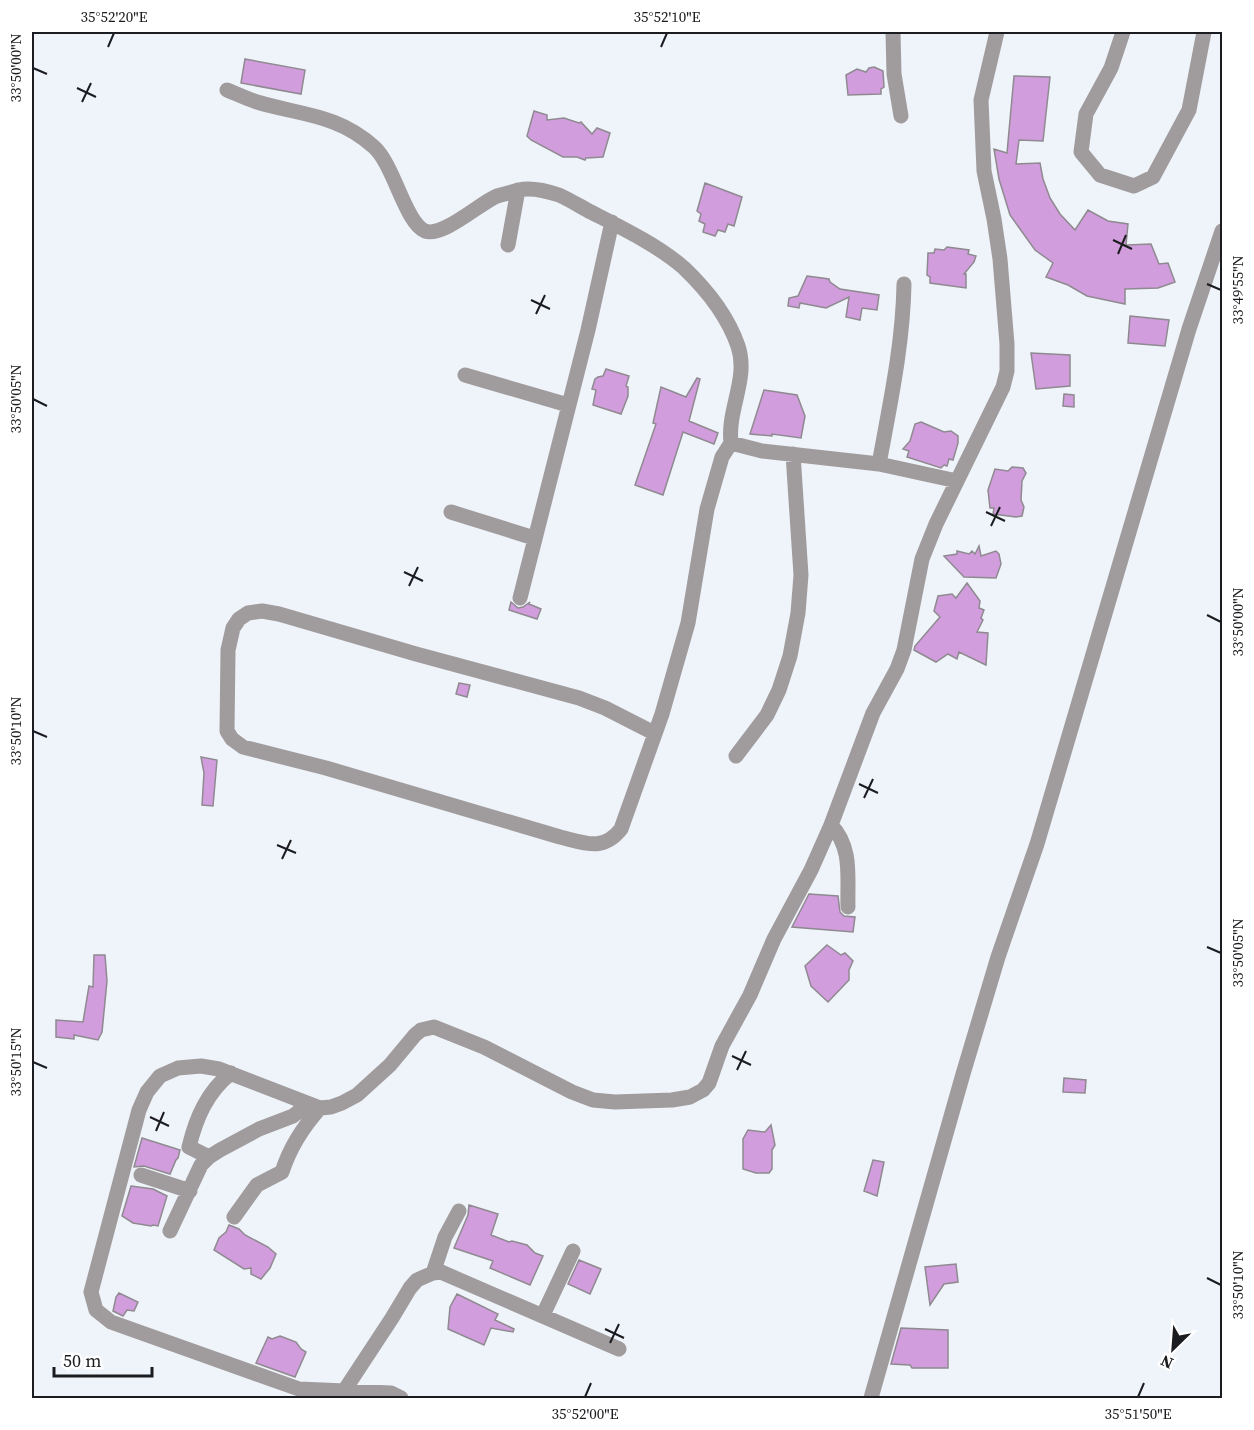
<svg xmlns="http://www.w3.org/2000/svg" width="1254" height="1430" font-family="'Source Serif 4',serif">
<style>
.building{fill:#d19ddd;stroke:#8f8a90;stroke-width:1.5}
.lines{fill:none;stroke-linecap:round;stroke-linejoin:round}
.minor{stroke:#a09c9d;stroke-width:15}
.ticks{fill:none;stroke:#1b1c1f;stroke-width:2}
.neatline{fill:none;stroke:#1b1c1f;stroke-width:2}
.ticks-label{font-size:15px;text-anchor:middle;fill:#1b1c1f}
</style>
<rect width="100%" height="100%" fill="#eff3fa"/>
<path class="building" d="M245,59L305,70L301,94L241,83Z
M874,67L883,71L884,87L881,89V94L848,95L846,75L857,69L866,72L869,68Z
M1014,76L1050,77L1043,141L1019,140L1016,164L1040,163L1043,179L1050,198L1060,214L1075,230L1088,210L1108,221L1128,224L1126,245L1151,244L1159,264L1168,263L1175,282L1158,288L1125,289V304L1087,296L1068,285L1046,277L1053,263L1035,250L1010,215L999,179L994,149L1007,153Z
M534,111L547,115V120L564,118L579,123L581,122L592,134L597,128L610,133L603,157L586,158L585,160L577,157H563L531,140L527,136Z
M705,183L742,197L734,226L728,224L725,232L718,230L715,236L703,232L705,224L699,221L701,214L697,211Z
M947,247L969,250L968,254L976,256L974,262L964,274H966V288L930,283V277L927,275L928,253H934L935,249L944,250Z
M807,276L829,279L830,282L840,289L879,295L877,310L862,308L860,320L846,317L849,297L826,308L800,303L799,308L788,306L789,298L798,296Z
M1130,316L1169,320L1165,346L1128,343Z
M1031,353L1070,355V386L1036,389Z
M606,369L629,376L626,386L628,387V396L621,414L593,405L596,390L592,389L595,379L598,377L603,376Z
M697,378L700,379L689,421L718,433L714,444L683,432L663,495L635,485L656,424L653,423L661,387L686,397Z
M764,390L797,395L805,416L801,438L772,434V436L750,434Z
M1064,394L1074,395V407L1063,406Z
M921,422L944,432L951,431L958,436V443L953,460L949,459L947,466L944,465L941,468L907,457L909,451L903,449L910,441L915,424Z
M1012,467L1023,468L1026,473L1022,481L1021,500L1024,507L1022,516L1016,517L993,514L994,508H990L988,490L995,469L1008,471Z
M979,546L981,556L996,551L999,554L1001,564L996,578L964,577L944,556L957,554V551L969,554L972,551L975,554Z
M967,583L980,601L979,608L984,610L981,618L983,620L977,632L988,633L986,665L959,652L957,659L948,654L936,662L914,650L915,646L940,617L934,611L938,596L952,594L956,598Z
M511,602L518,608L523,607L530,602L529,604L541,609L537,619L509,610Z
M459,683L470,685L467,697L456,694Z
M201,757L217,760L213,806L202,805L204,773Z
M809,894L838,896L840,912L844,916L855,917L853,932L792,927Z
M827,945L841,955L845,953L853,961L849,970V980L828,1002L811,986L805,966Z
M94,955H105L107,981L102,1032L98,1040L74,1035V1039L56,1037V1020L83,1022L89,986L93,987Z
M1064,1078L1086,1080L1085,1093L1063,1092Z
M771,1125L775,1145L772,1150V1169L769,1173H756L743,1169V1139L748,1130L765,1132Z
M142,1138L180,1150L178,1158L176,1160L170,1174L144,1166L134,1167Z
M873,1160L884,1162L877,1196L864,1191Z
M131,1186L153,1189L167,1196L158,1226L153,1225L151,1226L133,1223L122,1216Z
M469,1205L498,1214L491,1235L509,1242L512,1241L527,1245L535,1253L543,1256L530,1285L490,1268L493,1261L454,1248L468,1215Z
M229,1225L239,1229L245,1235L268,1247L276,1254L270,1268L261,1279L251,1274V1268L244,1269L214,1250L219,1238L226,1232Z
M579,1260L601,1269L590,1294L568,1284Z
M956,1264L958,1282L944,1284L930,1305L925,1267Z
M119,1293L138,1302L134,1311L127,1310L123,1316L113,1311L116,1297Z
M457,1294L498,1314L495,1320L514,1329L513,1332L491,1328L484,1345L448,1329L450,1307Z
M901,1328L948,1330V1368H912L910,1365L891,1364Z
M280,1336L296,1342L301,1349L306,1352L295,1377L256,1363L268,1337L272,1339Z"/>
<g class="lines">
<path class="minor" d="M893,32L894,74L901,116
M1123,32L1111,68L1086,114L1081,152L1100,175L1134,186L1153,177L1189,110L1204,32
M227,90C237,94 247,99 257,102C300,115 338,114 374,147C394,165 405,222 425,231C442,238 480,203 497,196C504,194 512,192 519,190C531,187 547,191 559,195C568,199 578,205 587,210C618,226 658,245 684,268C706,289 728,317 738,346C749,379 727,409 731,443L762,451L879,464L957,481
M508,245L518,190
M465,375L568,405
M879,464C890,404 903,344 904,284
M451,512L534,538
M520,598L588,330L612,222
M654,733L605,708L579,698L416,654L279,614L262,611L248,613L239,619L233,628L228,650L227,731L232,739L243,747L326,768L560,837C585,843 603,852 621,829L662,714L688,623L707,509L722,457L731,443
M736,756L767,715L779,690L790,656L798,613L801,575L793,454
M831,825C853,848 847,878 848,907
M209,1157L189,1147C196,1118 207,1092 231,1073
M141,1175L190,1191
M234,1217L257,1185L282,1172C290,1147 303,1127 320,1108
M170,1231L201,1165L209,1157L220,1150L259,1129L293,1116L308,1104
M433,1273L445,1237L459,1211
M543,1315L573,1251
M344,1391L392,1318L410,1288L417,1280L433,1273L441,1272L619,1349
M401,1398L391,1393L299,1389L111,1322L96,1310L91,1292L139,1110L147,1092L160,1076L178,1068L201,1066L219,1069L320,1108L331,1107L342,1103L357,1095L390,1065L415,1035L421,1030L434,1027L484,1047L572,1092L593,1100L615,1102L672,1100L690,1097L703,1090L709,1083L722,1046L750,995L774,939L811,870L831,825L873,713L897,669L904,650L922,559L936,524L1003,387L1007,371V344L1000,259L994,219L984,171L981,100L997,32
M871,1398L963,1074L998,957L1037,844L1189,329L1222,231"/>
</g>
<path class="ticks" d="M108,47L114,33M661,47L667,33M33,68L47,74M77,88L96,97M82,102L91,83M1113,240L1132,249M1118,254L1126,235M1207,284L1221,290M531,300L550,309M536,314L545,295M33,399L47,406M986,512L1005,521M991,526L1000,507M404,572L423,581M409,586L418,567M1207,615L1221,622M33,731L47,737M859,784L878,793M864,798L873,779M277,845L296,853M282,859L291,840M1207,947L1221,953M732,1056L751,1065M33,1062L47,1068M737,1070L746,1051M150,1117L169,1126M156,1131L164,1112M1207,1278L1221,1285M605,1329L624,1338M610,1343L619,1324M585,1397L591,1383M1138,1397L1144,1383"/>
<rect width="1254" height="1430" fill="none" stroke="#ffffff" stroke-width="66"/>
<g transform="translate(1173 1349) rotate(205)" stroke="#ffffff" stroke-width="4.5" paint-order="stroke">
<path d="M0-4.5L10 22L0 15L-10 22Z" fill="#1b1c1f"/>
<text y="-9" font-size="16" font-weight="bold" text-anchor="middle" fill="#1b1c1f">N</text>
</g>
<path d="M54 1367v9h98v-9" fill="none" stroke="#1b1c1f" stroke-width="3"/>
<text x="63" y="1367" font-size="18" fill="#1b1c1f" stroke="#ffffff" stroke-width="4.5" paint-order="stroke">50 m</text>
<rect x="33" y="33" width="1188" height="1364" class="neatline"/>
<g class="ticks-label">
<text x="114" y="22">35°52'20"E</text>
<text x="667" y="22">35°52'10"E</text>
<text transform="translate(16 68) rotate(-90)" y="5">33°50'00"N</text>
<text transform="translate(1238 290) rotate(-90)" y="5">33°49'55"N</text>
<text transform="translate(16 399) rotate(-90)" y="5">33°50'05"N</text>
<text transform="translate(1238 622) rotate(-90)" y="5">33°50'00"N</text>
<text transform="translate(16 731) rotate(-90)" y="5">33°50'10"N</text>
<text transform="translate(1238 953) rotate(-90)" y="5">33°50'05"N</text>
<text transform="translate(16 1062) rotate(-90)" y="5">33°50'15"N</text>
<text transform="translate(1238 1285) rotate(-90)" y="5">33°50'10"N</text>
<text x="585" y="1419">35°52'00"E</text>
<text x="1138" y="1419">35°51'50"E</text>
</g>
</svg>
